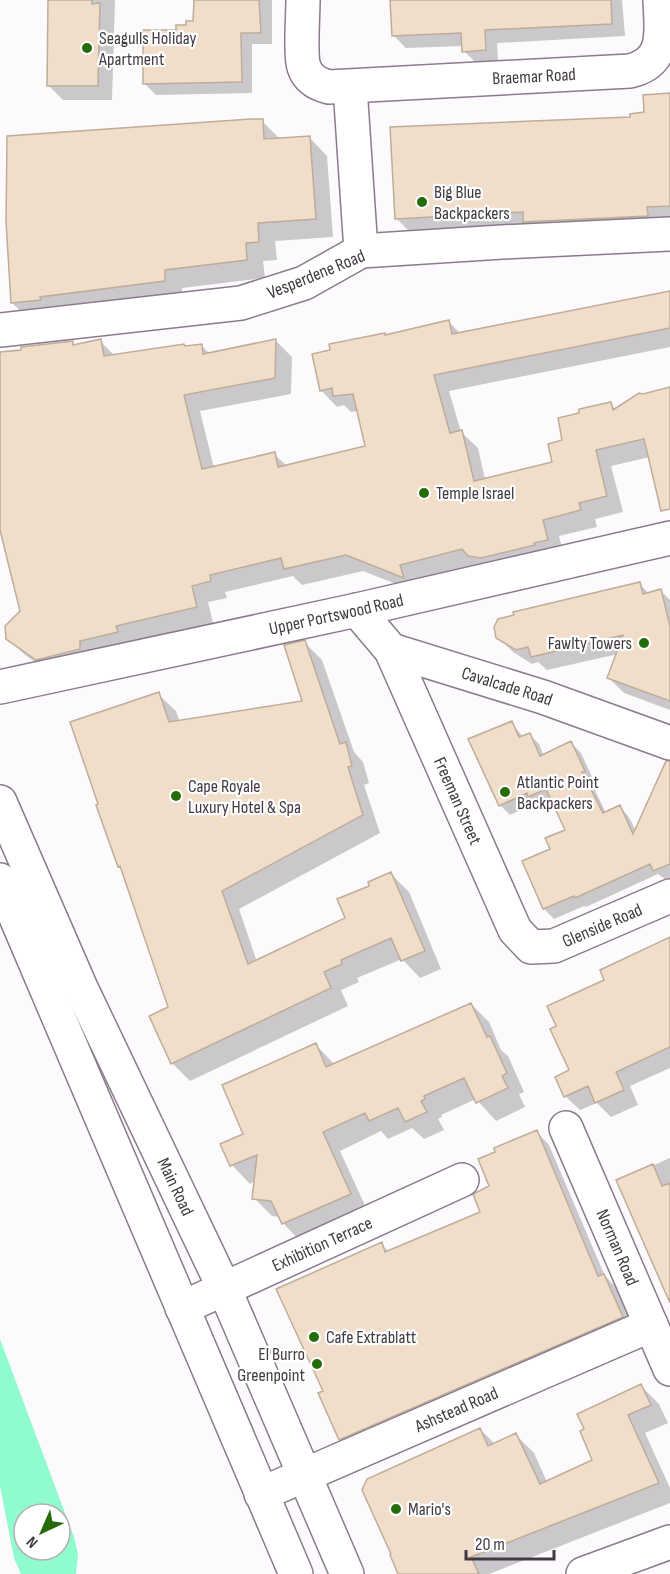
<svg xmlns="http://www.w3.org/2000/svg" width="670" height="1574" font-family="'Sofia Sans Condensed',sans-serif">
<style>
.green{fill:#90fbcd;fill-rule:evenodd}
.shadow{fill:#0003}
.building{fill:#f0deca;stroke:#bdad99;stroke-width:1.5}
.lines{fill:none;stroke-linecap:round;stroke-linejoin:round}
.minor-casing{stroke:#8b7b8d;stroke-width:36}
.major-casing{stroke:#8b7b8d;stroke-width:36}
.minor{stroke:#fff;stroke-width:33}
.major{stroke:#fff;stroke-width:33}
.poi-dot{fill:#256c09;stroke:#fff;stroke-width:2}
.labels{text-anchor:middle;stroke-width:4.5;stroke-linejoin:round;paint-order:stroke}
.poi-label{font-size:18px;fill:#413a42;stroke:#fff;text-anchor:start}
.street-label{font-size:18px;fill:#413a42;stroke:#fff}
</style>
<rect width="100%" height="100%" fill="#fdfafe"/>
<path class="green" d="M0,1339L74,1537L78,1554L76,1574H21L14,1558L0,1486ZM24,1514H60V1550H24Z"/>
<path class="shadow" d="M49,0H115L112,100H63L48,85Z
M195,0H272V44H252V93L156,95L144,83L178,32L195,22Z
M392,0H622L625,36L497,43L498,63L477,64L464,51L463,46L406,48L393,35Z
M670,94V218L537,234L527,224L409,231L396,218L645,114Z
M262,121L281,140L309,137L327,156L333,237L275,241L277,260L263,261L265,278L182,288V299L31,321L12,303Z
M670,292V347L449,391L461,432L478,448L485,479L554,463L564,441L611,404L616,410L643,396L670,389V494L650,457L611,466L623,512L595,519L597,527L559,536L564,556L486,572L479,565L416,581L419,593L363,571L302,585L293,576L225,592L227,598L208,602L213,623L132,643L54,675L25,655L8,638L21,611L0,523V356L72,342L76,346L100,341L115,356L201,345L210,354L276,341L292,357L291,394L200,411L214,468L274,454L287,466L367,447L359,411L351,412L344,405L337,407L321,390L386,337L449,322L460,333Z
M640,584L649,594L661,591L670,600V710L624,693L609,678L618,654L547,670L538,662L532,664L513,652L498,637Z
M304,642L322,660L354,752L363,762L369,783L364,785L380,833L239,909L257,962L347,919L371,887L391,874L409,892L441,969L420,978L402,959L357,978L359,982L341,990L348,1006L190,1081L172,1063L169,1008L122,869L119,866L158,694L176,711L180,722L304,702Z
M511,722L523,737L529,734L539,744L544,756L571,743L581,753L594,781L591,782L606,813L620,807L629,817L636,831L670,784V883L658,874L586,907L584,906L554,919L544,909L524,862L552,850L567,831L552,800L539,806L536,803L510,815L500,805Z
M670,939V1068L630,1086L638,1105L611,1117L597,1103L580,1110L565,1096L571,1071L606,981Z
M471,1004L489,1022L501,1050L508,1056L524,1092L519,1094L525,1107L496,1121L476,1099L441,1115L442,1117L438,1119L444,1130L424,1139L412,1128L388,1139L381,1131L340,1151L368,1212L301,1242L283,1223L280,1217L272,1216L254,1198L255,1181L250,1184L232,1165L222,1145L245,1134L316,1045L335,1065Z
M537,1132L549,1145L605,1276L617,1288L634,1329L353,1451L340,1439L325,1392L381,1244L389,1252L482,1212L491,1186Z
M670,1158V1301L618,1181Z
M641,1386L659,1404L668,1423L645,1433L670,1488V1503L489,1574H400L480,1429L495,1444L516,1435L534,1453L547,1482L594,1460Z"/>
<path class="building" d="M48,0H92V4L100,3L98,86H47Z
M194,0H259L261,33H241L242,82L143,84V30H176V25H186V21H193Z
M390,0H611L612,24L485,30L486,50L462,52L461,33L392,36Z
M670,93V206L647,207L648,216L523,222V212L395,219L390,127L630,117V114L644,112L643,95Z
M251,119H263L264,139L310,136L316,219L258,223L259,242L246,243L247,260L165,270V281L40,297L41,300L11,303L6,222L7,136Z
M670,291V328L434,375L450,433L462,430L474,481L552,462L548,444L562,440L558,418L579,413V409L611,402L613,410L639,393L643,394L670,387V509L661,511L644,439L596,450L607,496L579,503L581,510L543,520L548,540L534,543L535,545L481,558L468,556L462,549L400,565L404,578L346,555L284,569L281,558L210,575L211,581L192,586L197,607L116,626L118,632L80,641V649L36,660L6,639L5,626L20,611L0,530V352L21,350V347L65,342L73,341V345L101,339L104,356L184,344L185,346L202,344L203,354L276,339L275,378L184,395L202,469L275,452L278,467L365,446L353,394L333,396L332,388L320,391L312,354L330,350L329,344L385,333V335L449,320L452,334Z
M640,582L643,594L661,589L670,626V701L607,678L623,635L531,657L528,647L516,650L496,638L494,627L498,619L514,615L513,612Z
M305,640L340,744L346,742L352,766L348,767L363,815L222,891L248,964L345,918L337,899L369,886L368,882L391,872L425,951L401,961L391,938L341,960L342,964L324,972L331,988L171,1064L149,1016L168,1007L120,866L118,867L96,805L98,804L70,722L159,692L169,722L302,701L284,645Z
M512,721L519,737L530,733L540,756L571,741L585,771L582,772L603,813L620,805L633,834L666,761H670V864L653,871L650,864L575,898L574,896L543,909L522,861L550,849L545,838L565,830L546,789L528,797L527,793L499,806L468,739Z
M670,937V1047L616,1072L624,1090L595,1103L588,1086L564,1097L555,1077L569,1070L550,1029L556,1026L547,1006L604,980L600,970Z
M471,1003L487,1037L490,1036L507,1073L502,1076L508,1088L476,1103L464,1078L424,1096L425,1099L421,1101L427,1112L405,1122L398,1108L369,1121L365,1113L323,1132L351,1194L282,1224L271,1201L252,1199L257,1155L230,1166L220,1144L243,1134L222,1085L316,1043L326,1067Z
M537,1130L598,1276L604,1274L623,1317L339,1440L318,1393L323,1391L276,1289L382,1242L385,1252L480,1212L473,1194L489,1186L478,1159L495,1152L494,1148Z
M653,1164L662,1186L670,1183V1303L616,1180Z
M641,1384L651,1405L628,1415L659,1483L471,1557L479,1574H398L390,1555L391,1554L362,1490L367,1479L480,1428L488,1446L516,1433L540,1484L592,1460L580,1431L584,1429L577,1414Z"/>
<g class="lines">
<defs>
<g id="minor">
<path id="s1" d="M303,0C303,14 300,56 304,67C308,79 317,84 329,87L630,71C668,62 661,30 660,0"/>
<path d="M350,87L361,251"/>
<path d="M0,330L241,303L304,283L361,251L502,242L670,234"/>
<path id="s2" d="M357,610L391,650L543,697L670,743"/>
<path id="s3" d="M391,650L515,930L531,947L554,946L670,896"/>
<path id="s4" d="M0,687L357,610L670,538"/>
<path id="s5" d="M566,1128L670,1369"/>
<path id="s6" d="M182,1308L462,1180"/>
<path id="s7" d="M261,1494L651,1325"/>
<path d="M583,1574L670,1542"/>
</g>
<g id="major">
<path id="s8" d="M0,802L81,988L224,1288L347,1574"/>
<path d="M0,880L296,1574"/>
</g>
</defs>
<use href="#minor" class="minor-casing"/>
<use href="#major" class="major-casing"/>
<use href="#minor" class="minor"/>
<use href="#major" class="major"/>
</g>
<g class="poi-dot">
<circle cx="87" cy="48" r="6"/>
<circle cx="422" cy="202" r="6"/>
<circle cx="424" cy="493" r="6"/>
<circle cx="644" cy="643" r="6"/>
<circle cx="505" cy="792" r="6"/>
<circle cx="176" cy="796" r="6"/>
<circle cx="314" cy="1337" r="6"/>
<circle cx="317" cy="1364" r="6"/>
<circle cx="396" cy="1509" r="6"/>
</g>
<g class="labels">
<g class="poi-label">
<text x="99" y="44">Seagulls Holiday<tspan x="99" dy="21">Apartment</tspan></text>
<text x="434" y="198">Big Blue<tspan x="434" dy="21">Backpackers</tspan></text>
<text x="436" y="499">Temple Israel</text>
<text x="632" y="649" text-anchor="end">Fawlty Towers</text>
<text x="517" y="788">Atlantic Point<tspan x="517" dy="21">Backpackers</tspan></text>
<text x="188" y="792">Cape Royale<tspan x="188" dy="21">Luxury Hotel &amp; Spa</tspan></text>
<text x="326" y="1343">Cafe Extrablatt</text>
<text x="305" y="1360" text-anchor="end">El Burro<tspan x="305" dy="21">Greenpoint</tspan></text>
<text x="408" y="1515">Mario's</text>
</g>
<g class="street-label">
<text dy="6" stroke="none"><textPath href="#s1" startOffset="306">Braemar Road</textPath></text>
<text transform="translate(316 274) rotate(-22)" y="6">Vesperdene Road</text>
<text dy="6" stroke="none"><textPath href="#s4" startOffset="344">Upper Portswood Road</textPath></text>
<text dy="6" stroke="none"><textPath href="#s2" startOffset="174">Cavalcade Road</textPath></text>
<text dy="6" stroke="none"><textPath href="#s3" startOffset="165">Freeman Street</textPath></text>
<text dy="6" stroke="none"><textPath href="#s3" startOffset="405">Glenside Road</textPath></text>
<text dy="6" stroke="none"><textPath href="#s8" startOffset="423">Main Road</textPath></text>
<text dy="6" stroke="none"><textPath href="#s6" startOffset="154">Exhibition Terrace</textPath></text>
<text dy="6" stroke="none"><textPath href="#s5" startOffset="130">Norman Road</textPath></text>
<text dy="6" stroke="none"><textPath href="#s7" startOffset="213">Ashstead Road</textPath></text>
</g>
</g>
<g transform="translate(42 1532) rotate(224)"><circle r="28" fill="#ffffff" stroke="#b3b0b3" stroke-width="1.5"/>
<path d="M0-4.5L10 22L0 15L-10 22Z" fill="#256c09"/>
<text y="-9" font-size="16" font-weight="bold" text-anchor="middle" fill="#413a42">N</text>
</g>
<path d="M466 1550v9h88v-9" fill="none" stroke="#413a42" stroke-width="3"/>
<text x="475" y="1550" font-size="18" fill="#413a42" stroke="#ffffff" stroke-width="4.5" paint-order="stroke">20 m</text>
</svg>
